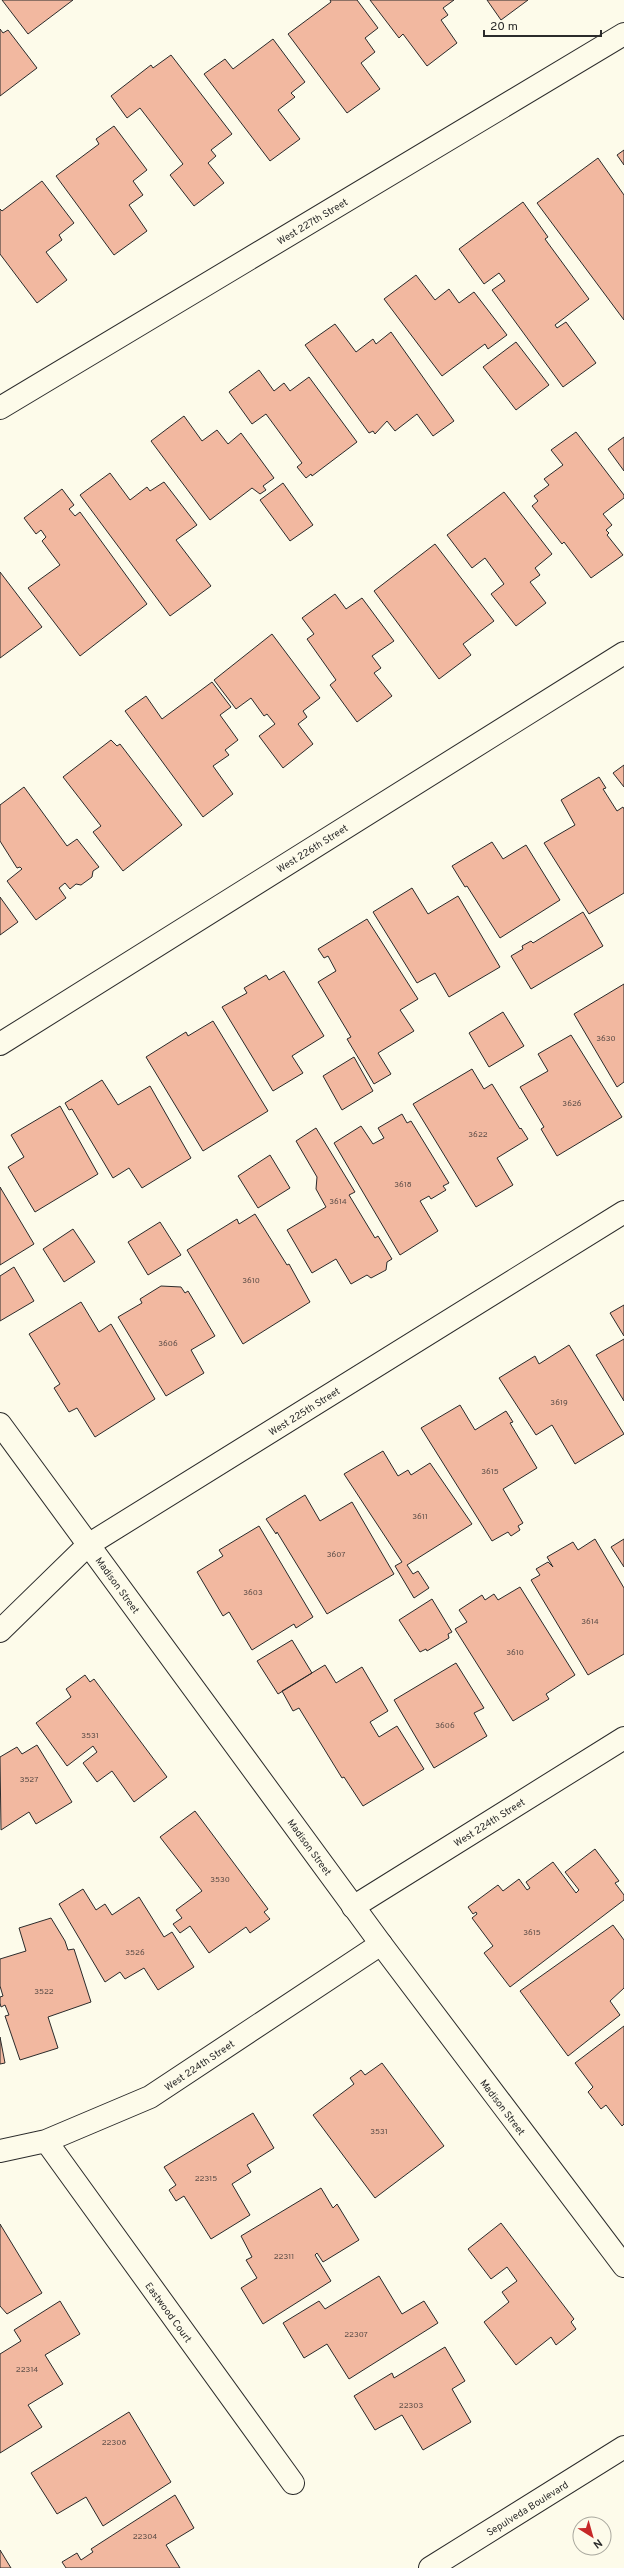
<svg xmlns="http://www.w3.org/2000/svg" width="624" height="2568" font-family="Overpass,sans-serif">
<style>
.building{fill:#f2b8a0;stroke:#2b2b2b}
.lines{fill:none;stroke-linecap:round;stroke-linejoin:round}
.minor-casing{stroke:#2b2b2b;stroke-width:24}
.tertiary-casing{stroke:#2b2b2b;stroke-width:24}
.primary-casing{stroke:#2b2b2b;stroke-width:24}
.minor{stroke:#fdfbea;stroke-width:22}
.tertiary{stroke:#fdfbea;stroke-width:22}
.primary{stroke:#fdfbea;stroke-width:22}
.labels{text-anchor:middle;stroke-width:3;stroke-linejoin:round;paint-order:stroke}
.number-label{font-size:8px;fill:#5d4e48}
.street-label{font-size:10px;fill:#2b2b2b;stroke:#fdfbea}
</style>
<rect width="100%" height="100%" fill="#fdfbea"/>
<path class="building" d="M2,0H73L28,34Z
M330,0H357L378,28L365,38L375,52L361,63L380,89L347,113L288,34L331,2Z
M370,0H454L443,8L448,15L441,20L457,43L427,66L403,34L399,38Z
M487,0H528L501,20Z
M0,29L3,33L8,30L37,68L0,96Z
M273,39L305,82L291,93L295,97L278,110L300,139L270,161L204,74L225,59L233,69Z
M171,55L232,134L211,150L216,156L208,163L224,183L194,206L170,175L183,164L140,108L127,118L111,96L151,65L153,68Z
M114,126L147,170L133,181L143,195L129,205L147,231L114,255L56,176L99,144L96,139Z
M624,150V165L617,155Z
M598,158L624,195V320L537,203Z
M42,181L74,223L59,235L62,240L46,252L67,280L37,303L0,254V209L2,211Z
M523,202L548,237L545,239L589,299L555,325L557,328L566,322L596,363L563,387L492,290L505,281L499,273L484,284L459,249Z
M416,275L435,300L449,289L459,303L474,292L507,335L488,349L485,344L442,376L384,299Z
M335,324L356,352L373,339L376,344L391,332L454,421L433,436L417,414L395,431L387,421L375,434L373,431L369,433L305,345Z
M516,342L549,385L516,410L483,367Z
M259,370L274,391L284,383L290,391L309,377L357,442L312,476L311,474L306,478L297,467L302,463L266,414L252,424L229,392Z
M184,416L202,441L217,430L228,444L241,433L274,478L263,486L266,490L260,494L252,488L210,520L151,441Z
M576,432L624,495V498L603,514L612,525L606,530L609,533L607,535L623,555L591,578L564,542L562,544L532,506L538,501L534,496L549,485L544,479L563,465L551,450Z
M624,437V471L608,449Z
M110,473L130,500L147,487L150,491L164,482L197,525L176,540L211,586L170,616L80,495Z
M283,483L313,525L290,541L260,500Z
M62,489L74,505L69,509L75,516L80,512L147,604L80,656L28,588L60,565L42,541L46,537L41,530L36,534L24,518Z
M504,492L552,554L535,568L540,575L530,582L546,603L516,626L491,594L504,584L485,558L472,568L447,535Z
M435,544L494,621L463,644L471,655L439,679L374,591Z
M0,572L42,627L0,658Z
M335,594L346,609L362,598L394,641L372,656L381,668L374,673L392,696L357,722L330,685L336,680L307,639L314,634L302,618Z
M272,634L320,698L303,711L307,717L298,724L313,744L283,768L259,736L275,724L267,714L264,716L251,698L236,709L214,680Z
M212,682L231,707L220,715L238,740L225,750L229,755L213,766L233,794L203,817L125,711L146,696L162,719Z
M111,740L117,746L120,744L182,825L123,871L93,832L101,826L63,777Z
M624,765V787L613,773Z
M599,777L606,788L603,789L617,811L623,807L624,809V893L589,914L544,843L575,825L561,800Z
M24,787L67,846L77,839L99,867L93,871L92,877L81,885L76,884L70,889L65,883L59,888L66,898L36,920L7,881L22,869L20,867L17,868L0,841V805Z
M492,842L503,859L526,845L560,900L500,938L467,886L465,887L452,866Z
M412,888L428,914L458,896L500,967L449,997L435,973L417,983L373,912Z
M0,897L18,922L0,935Z
M583,912L603,946L531,989L511,956L523,949L522,946L531,941L533,943Z
M367,919L418,999L400,1010L414,1031L378,1053L391,1074L374,1084L347,1039L351,1037L318,982L336,971L328,956L324,958L318,949Z
M284,971L324,1036L292,1056L303,1073L273,1091L222,1007L247,993L244,988L266,975L269,980Z
M624,984V1082L617,1087L574,1014Z
M503,1012L524,1046L489,1067L469,1033Z
M213,1021L268,1111L203,1151L146,1057L186,1032L188,1036Z
M571,1035L622,1117L557,1156L541,1129L544,1127L520,1087L548,1071L538,1054Z
M354,1057L373,1091L342,1110L323,1076Z
M472,1069L484,1089L492,1084L520,1129L521,1128L528,1139L497,1158L513,1185L476,1207L413,1104Z
M102,1080L118,1105L150,1086L191,1158L142,1188L129,1168L113,1178L72,1109L69,1110L65,1103Z
M60,1106L98,1174L35,1212L8,1167L24,1157L11,1135Z
M402,1114L407,1123L411,1121L449,1183L443,1186L446,1190L431,1199L429,1196L420,1201L438,1231L400,1255L334,1143L361,1126L373,1144L384,1138L378,1128Z
M316,1128L355,1192L349,1195L375,1238L378,1236L392,1259L387,1262L386,1270L371,1278L367,1275L351,1284L336,1259L312,1273L287,1230L326,1207L316,1189L317,1177L296,1141Z
M270,1155L290,1188L258,1208L238,1176Z
M0,1187L34,1244L0,1265Z
M255,1214L287,1265L289,1264L310,1302L243,1344L187,1250L237,1219L239,1224Z
M160,1222L181,1255L148,1275L128,1242Z
M73,1229L95,1262L64,1282L43,1249Z
M14,1267L34,1301L0,1321V1276Z
M161,1286L181,1287L185,1293L188,1291L215,1336L191,1350L204,1373L166,1396L118,1317L142,1303L140,1299Z
M81,1302L99,1332L111,1324L155,1399L95,1437L77,1408L69,1412L54,1388L60,1384L29,1334Z
M624,1305V1336L610,1313Z
M624,1339V1401L596,1355Z
M569,1345L624,1434L575,1464L552,1425L536,1435L499,1378L535,1356L539,1364Z
M460,1405L475,1430L506,1411L513,1422L510,1423L537,1468L503,1489L523,1523L518,1526L520,1530L511,1536L508,1532L492,1541L421,1428Z
M383,1451L398,1476L408,1470L411,1475L430,1463L472,1524L407,1565L413,1574L418,1571L429,1588L414,1598L395,1566L402,1562L344,1474Z
M305,1495L320,1521L352,1502L394,1574L327,1614L277,1532L276,1534L266,1519Z
M259,1526L313,1617L296,1628L294,1624L252,1650L229,1612L223,1616L197,1572L223,1556L219,1550Z
M595,1539L624,1588V1654L588,1675L531,1580L540,1575L536,1569L548,1562L553,1567L547,1557L573,1542L578,1550Z
M624,1539V1567L611,1547Z
M520,1587L575,1675L546,1694L549,1699L513,1721L455,1629L467,1622L459,1610L482,1595L485,1600L494,1594L498,1600Z
M432,1599L452,1632L448,1634L449,1638L427,1651L426,1649L420,1652L399,1620Z
M292,1640L312,1673L278,1694L257,1661Z
M456,1663L484,1708L474,1713L487,1736L434,1768L394,1700Z
M325,1665L336,1683L362,1667L388,1711L370,1722L379,1737L397,1726L424,1769L363,1806L344,1777L342,1778L299,1708L293,1711L282,1691Z
M85,1675L90,1682L94,1679L167,1777L134,1802L112,1771L97,1782L83,1763L97,1752L93,1746L67,1766L36,1723L71,1697L66,1689Z
M37,1745L72,1802L36,1824L29,1812L1,1830L0,1757L17,1747L22,1754Z
M195,1811L268,1909L264,1912L270,1919L250,1933L246,1927L209,1953L190,1926L180,1933L173,1924L182,1918L176,1910L202,1891L160,1837Z
M595,1849L619,1881L615,1883L624,1895V1900L510,1987L484,1953L493,1946L472,1918L477,1914L476,1912L473,1914L468,1907L498,1885L503,1891L519,1879L527,1890L530,1888L526,1882L553,1862L576,1893L579,1890L565,1872Z
M83,1889L96,1910L105,1904L112,1915L139,1897L164,1937L172,1932L194,1967L158,1990L144,1968L125,1979L120,1972L105,1982L59,1904Z
M51,1918L65,1941L68,1950L74,1949L91,2002L48,2017L58,2048L20,2060L5,2016L9,2015L5,2005L1,2007L0,2003V1997L3,1996L0,1986V1959L26,1951L19,1928Z
M613,1925L624,1940V1988L610,2001L620,2015L568,2056L520,1991Z
M624,2026V2124L622,2126L606,2105L601,2109L588,2092L593,2087L575,2063Z
M0,2037L5,2063L0,2064Z
M382,2063L444,2146L375,2198L313,2115L354,2084L350,2078L361,2070L365,2075Z
M253,2113L274,2148L247,2165L251,2172L232,2184L250,2215L211,2239L184,2196L176,2201L169,2190L176,2185L164,2167Z
M321,2188L333,2208L337,2204L359,2240L323,2262L317,2253L315,2255L331,2281L263,2324L241,2288L257,2278L246,2260L252,2257L241,2236Z
M501,2223L574,2319L571,2322L576,2329L556,2345L551,2337L516,2365L484,2322L509,2302L502,2292L517,2281L507,2267L491,2279L468,2249Z
M0,2224L42,2293L7,2314L0,2306Z
M379,2276L402,2314L424,2301L438,2323L349,2379L327,2344L304,2358L283,2323L319,2301L325,2309Z
M60,2301L80,2334L45,2355L63,2384L28,2405L42,2427L0,2453V2354L21,2341L14,2330Z
M445,2347L465,2381L452,2389L471,2422L423,2450L402,2415L375,2430L354,2396L392,2373L394,2378Z
M129,2412L171,2482L103,2526L86,2497L57,2514L31,2473Z
M175,2495L194,2528L166,2545L180,2568H66L62,2562L77,2553L81,2560L93,2552L91,2549Z
M0,2550L11,2568H0Z"/>
<g class="lines">
<defs>
<path id="minor" d="M0,408L624,34
M0,1044L624,653
M0,1631L88,1545L624,1212
M353,1907L624,1738
M46,2141L293,2483
M0,2151L46,2141L150,2097L381,1944"/>
<path id="tertiary" d="M0,1424L381,1944L624,2266"/>
<path id="primary" d="M430,2568L624,2447"/>
</defs>
<use href="#minor" class="minor-casing"/>
<use href="#tertiary" class="tertiary-casing"/>
<use href="#primary" class="primary-casing"/>
<use href="#minor" class="minor"/>
<use href="#tertiary" class="tertiary"/>
<use href="#primary" class="primary"/>
</g>
<g class="labels">
<g class="number-label">
<text x="606" y="1041">3630</text>
<text x="572" y="1106">3626</text>
<text x="478" y="1137">3622</text>
<text x="403" y="1187">3618</text>
<text x="338" y="1204">3614</text>
<text x="251" y="1283">3610</text>
<text x="168" y="1346">3606</text>
<text x="559" y="1405">3619</text>
<text x="490" y="1474">3615</text>
<text x="420" y="1519">3611</text>
<text x="336" y="1557">3607</text>
<text x="253" y="1595">3603</text>
<text x="590" y="1624">3614</text>
<text x="515" y="1655">3610</text>
<text x="445" y="1728">3606</text>
<text x="90" y="1738">3531</text>
<text x="29" y="1782">3527</text>
<text x="220" y="1882">3530</text>
<text x="532" y="1935">3615</text>
<text x="135" y="1955">3526</text>
<text x="44" y="1994">3522</text>
<text x="379" y="2134">3531</text>
<text x="206" y="2181">22315</text>
<text x="284" y="2259">22311</text>
<text x="356" y="2337">22307</text>
<text x="27" y="2372">22314</text>
<text x="411" y="2408">22303</text>
<text x="114" y="2445">22308</text>
<text x="145" y="2539">22304</text>
</g>
<g class="street-label">
<text transform="translate(312 221) rotate(-31)" y="4">West 227th Street</text>
<text transform="translate(312 848) rotate(-32)" y="4">West 226th Street</text>
<text transform="translate(304 1411) rotate(-32)" y="4">West 225th Street</text>
<text transform="translate(118 1585) rotate(54)" y="4">Madison Street</text>
<text transform="translate(489 1822) rotate(-32)" y="4">West 224th Street</text>
<text transform="translate(310 1847) rotate(54)" y="4">Madison Street</text>
<text transform="translate(199 2065) rotate(-34)" y="4">West 224th Street</text>
<text transform="translate(503 2107) rotate(53)" y="4">Madison Street</text>
<text transform="translate(169 2312) rotate(54)" y="4">Eastwood Court</text>
<text transform="translate(527 2508) rotate(-32)" y="4">Sepulveda Boulevard</text>
</g>
</g>
<g transform="translate(592 2536) rotate(143)"><circle r="19" fill="#fdfbea" stroke="#a9a89e"/>
<path d="M0-3L7 15L0 10L-7 15Z" fill="#c62828"/>
<text y="-6" font-size="11" font-weight="bold" text-anchor="middle" fill="#2b2b2b">N</text>
</g>
<path d="M484 30v6h117v-6" fill="none" stroke="#2b2b2b" stroke-width="2"/>
<text x="490" y="30" font-size="12" fill="#2b2b2b" stroke="#fdfbea" stroke-width="3" paint-order="stroke">20 m</text>
</svg>
